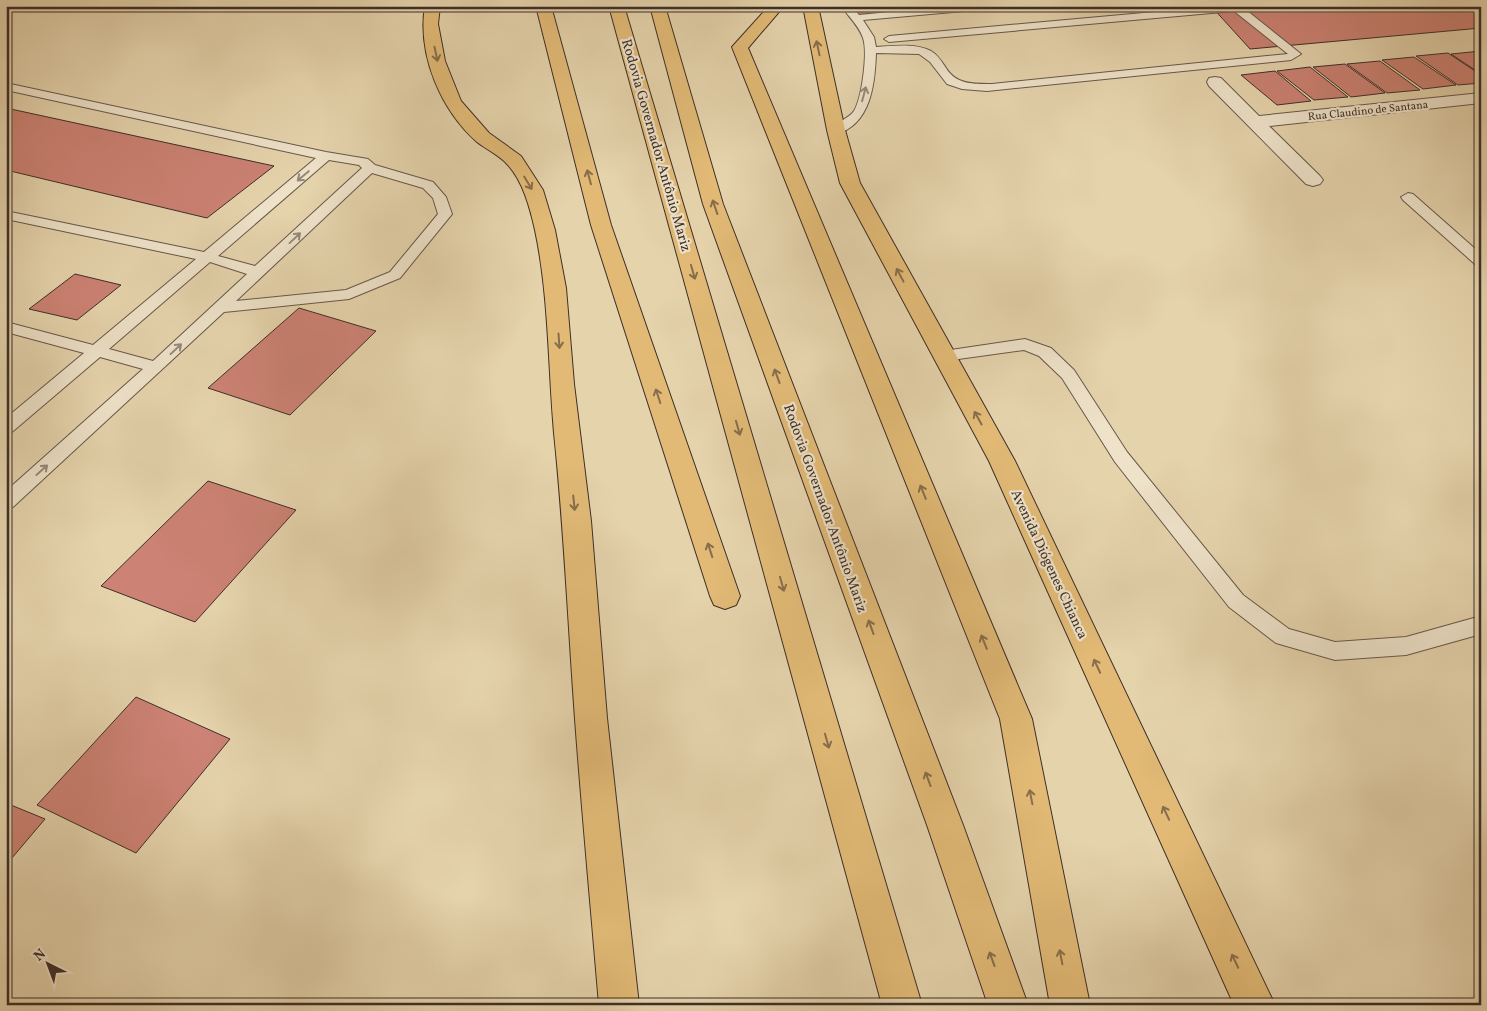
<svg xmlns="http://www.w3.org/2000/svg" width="1487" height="1011" font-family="Vollkorn,serif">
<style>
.building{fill:#cc8274;stroke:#3d2f29}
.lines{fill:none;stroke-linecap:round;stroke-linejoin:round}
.lane-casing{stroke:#67584a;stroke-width:2}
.street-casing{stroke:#67584a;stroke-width:2}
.primary-casing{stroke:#3d2f29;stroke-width:2}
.highway-casing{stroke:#3d2f29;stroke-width:2}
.lane{fill:#eee2c9;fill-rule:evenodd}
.street{fill:#eee2c9;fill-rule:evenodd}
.primary{fill:#e2ba76;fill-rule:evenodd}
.highway{fill:#e2ba76;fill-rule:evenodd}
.oneway{stroke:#876e4c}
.oneway2{stroke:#968879}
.labels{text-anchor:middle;stroke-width:4.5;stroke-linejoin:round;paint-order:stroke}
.far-street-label{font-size:11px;fill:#3d2f29;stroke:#eee2c9}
.street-label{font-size:14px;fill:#3d2f29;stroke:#eee2c9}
</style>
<rect width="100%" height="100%" fill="#e5d3ac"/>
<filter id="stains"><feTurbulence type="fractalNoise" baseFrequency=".004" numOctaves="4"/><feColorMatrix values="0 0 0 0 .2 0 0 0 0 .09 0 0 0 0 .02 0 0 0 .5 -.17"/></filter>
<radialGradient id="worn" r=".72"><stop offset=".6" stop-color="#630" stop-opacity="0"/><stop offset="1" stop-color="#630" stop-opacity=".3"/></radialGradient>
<path class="building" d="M855,6H989L860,18Z
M1211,6H1481V28L1250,49Z
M1481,51V74L1451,54Z
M1448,53L1481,75V83L1458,85L1416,56Z
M1414,57L1456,85L1423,89L1382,60Z
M1380,61L1420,90L1387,93L1347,64Z
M1345,64L1385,93L1351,97L1313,67Z
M1310,67L1348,97L1314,100L1277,71Z
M1275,71L1311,101L1277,105L1241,75Z
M6,108L274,166L207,218L6,170Z
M75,274L121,285L77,320L29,309Z
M299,308L376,331L290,415L208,388Z
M208,481L296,510L195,622L101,586Z
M136,697L230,739L136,853L37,805Z
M6,803L45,819L6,865Z"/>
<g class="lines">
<defs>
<path id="lane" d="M841,6H852L859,15L951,6H992L987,9L863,20L874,37L876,47C893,46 915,43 931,51C938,55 942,62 946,68C956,85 975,84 992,84L1288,54L1234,11L889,42L884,39L889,36L1221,6H1241L1301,54L1291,60L987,91L962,89L947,84L930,62L919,54L876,53C875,83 871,125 836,134L830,130L832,127C838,122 849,118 854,111C862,98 868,52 863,38C859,26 849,17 841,6Z
M6,83L326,152L368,159L375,165L433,182L446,197L452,214L400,278L349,299L224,312L13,507L6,509V491L143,369L100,357L12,432L6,434V418L84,353L6,332V322L93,345L196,259L6,219V211L204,252L316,158L6,90ZM329,160L359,165L362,168L255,266L218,256ZM372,173L423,188L433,198L438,214L390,272L346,290L236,301ZM210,262L247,274L153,361L109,349Z
M1408,193L1413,194L1481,254V266L1476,265L1403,200L1401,197Z
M1025,339L1051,348L1074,370L1127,452L1243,595L1289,629L1335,642L1406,637L1481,616V634L1406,655L1335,660L1276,643L1229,607L1115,462L1062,378L1039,356L1024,350L944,361L938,360L936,356L938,352L944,351Z"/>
<path id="street" d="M1215,77L1221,78L1259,116L1481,93V103L1269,126L1320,176L1323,180L1320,184L1313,186L1306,184L1209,86L1207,82L1209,78Z"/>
<path id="primary" d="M425,6H440L438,24L445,61L461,101L489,133L521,156L543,190L555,230L566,288L574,384L591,521L607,718L639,1005H599C591,909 582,814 575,719C568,623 564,528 554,433C548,365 549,296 535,230C530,208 523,181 507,164C499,155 486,149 477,142C441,110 417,55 425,6Z
M536,6H551L611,225L740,596L736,605L725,609L714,605L710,596L591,225Z
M803,6H818L845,130L860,183L1015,461L1275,1005H1234L989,461L840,183L827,130Z"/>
<path id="highway" d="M609,6H624L922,1005H882Z
M650,6H665L723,204L963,825L1028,1005H988L927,825L703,204Z
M769,6H784L748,48L1032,719L1090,1005H1050L1000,719L732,47Z"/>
</defs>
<use href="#lane" class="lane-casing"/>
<use href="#street" class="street-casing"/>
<use href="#primary" class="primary-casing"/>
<use href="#highway" class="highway-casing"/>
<use href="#lane" class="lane"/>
<use href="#street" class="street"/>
<use href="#primary" class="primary"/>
<use href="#highway" class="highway"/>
</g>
<defs><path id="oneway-shaft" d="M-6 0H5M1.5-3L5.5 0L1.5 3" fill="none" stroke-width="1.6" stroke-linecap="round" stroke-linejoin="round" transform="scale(1.25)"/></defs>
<g class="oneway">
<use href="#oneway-shaft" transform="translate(818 48) rotate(-102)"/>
<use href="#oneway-shaft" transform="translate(436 54) rotate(78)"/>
<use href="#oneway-shaft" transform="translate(589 177) rotate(-105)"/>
<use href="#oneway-shaft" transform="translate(528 183) rotate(59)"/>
<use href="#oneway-shaft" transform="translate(715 207) rotate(-109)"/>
<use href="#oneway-shaft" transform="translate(693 272) rotate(74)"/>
<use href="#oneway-shaft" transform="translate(900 275) rotate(-118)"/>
<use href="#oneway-shaft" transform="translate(559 341) rotate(86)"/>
<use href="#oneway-shaft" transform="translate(777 376) rotate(-110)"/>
<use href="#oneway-shaft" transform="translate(658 396) rotate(-108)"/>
<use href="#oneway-shaft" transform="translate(978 418) rotate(-119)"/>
<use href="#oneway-shaft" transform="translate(738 428) rotate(74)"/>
<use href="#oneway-shaft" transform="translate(923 492) rotate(-112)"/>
<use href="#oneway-shaft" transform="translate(574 503) rotate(84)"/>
<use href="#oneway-shaft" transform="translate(710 550) rotate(-108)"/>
<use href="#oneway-shaft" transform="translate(782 584) rotate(74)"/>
<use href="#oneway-shaft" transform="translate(871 627) rotate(-110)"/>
<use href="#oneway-shaft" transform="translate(984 642) rotate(-112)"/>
<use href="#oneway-shaft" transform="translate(1097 666) rotate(-115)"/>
<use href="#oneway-shaft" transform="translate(827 741) rotate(74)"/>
<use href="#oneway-shaft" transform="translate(928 779) rotate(-110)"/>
<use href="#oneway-shaft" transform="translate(1031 797) rotate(-101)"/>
<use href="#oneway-shaft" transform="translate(1166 813) rotate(-115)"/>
<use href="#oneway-shaft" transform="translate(1061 957) rotate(-101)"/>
<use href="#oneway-shaft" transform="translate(992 959) rotate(-110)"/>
<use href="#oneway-shaft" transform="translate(1235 961) rotate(-115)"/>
</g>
<g class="oneway2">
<use href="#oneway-shaft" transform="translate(864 94) rotate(-75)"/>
<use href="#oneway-shaft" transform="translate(303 176) rotate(140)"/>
<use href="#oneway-shaft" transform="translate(295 238) rotate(-43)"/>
<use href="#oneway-shaft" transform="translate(176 349) rotate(-43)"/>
<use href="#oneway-shaft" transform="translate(42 470) rotate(-42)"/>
</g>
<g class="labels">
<g class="far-street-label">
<text transform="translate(1368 110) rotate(-6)" y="4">Rua Claudino de Santana</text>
</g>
<g class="street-label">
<text transform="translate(657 145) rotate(74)" y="5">Rodovia Governador Antônio Mariz</text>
<text transform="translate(826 508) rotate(70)" y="5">Rodovia Governador Antônio Mariz</text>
<text transform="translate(1050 564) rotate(65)" y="5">Avenida Diógenes Chianca</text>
</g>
</g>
<rect width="1487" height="1011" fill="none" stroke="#e5d3ac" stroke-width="25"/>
<rect x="8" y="8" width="1472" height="996" fill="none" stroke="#3d2f29" stroke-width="2.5"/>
<rect x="12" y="12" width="1462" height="986" fill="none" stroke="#3d2f29"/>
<g transform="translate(48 964) rotate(318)" stroke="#eee2c9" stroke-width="4" paint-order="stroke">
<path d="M0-4L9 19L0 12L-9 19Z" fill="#3d2f29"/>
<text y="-8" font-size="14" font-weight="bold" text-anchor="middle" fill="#3d2f29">N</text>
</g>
<rect width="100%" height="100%" filter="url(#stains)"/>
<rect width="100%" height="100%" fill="url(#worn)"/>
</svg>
